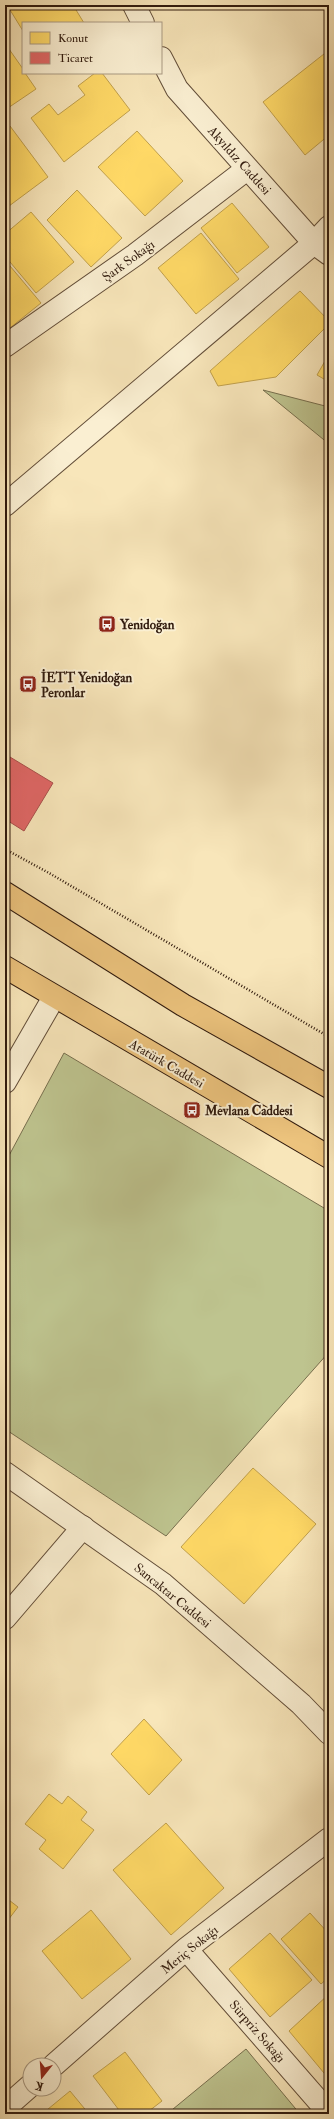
<svg xmlns="http://www.w3.org/2000/svg" width="334" height="2119" font-family="'IM FELL Double Pica',serif">
<style>
.green{fill:#bec48f;stroke:#776f4e}
.homes{fill:#ffd966;stroke:#c1a04b}
.shops{fill:#e06666;stroke:#ab4f4b}
.lines{fill:none;stroke-linecap:round;stroke-linejoin:round}
.minor-casing{stroke:#624d38;stroke-width:24}
.tertiary-casing{stroke:#624d38;stroke-width:24}
.primary-casing{stroke:#301a0d;stroke-width:24}
.path{stroke:#301a0d;stroke-width:2.5;stroke-dasharray:1 2;stroke-linecap:butt}
.minor{stroke:#faefd2;stroke-width:22}
.tertiary{stroke:#faefd2;stroke-width:22}
.primary{stroke:#ecc37d;stroke-width:22}
.labels{text-anchor:middle;stroke-width:4;stroke-linejoin:round;paint-order:stroke}
.street-label{font-size:13px;fill:#301a0d;stroke:#faefd2}
.poi-label{font-size:13px;font-weight:bold;fill:#301a0d;stroke:#faefd2;text-anchor:start}
</style>
<rect width="100%" height="100%" fill="#f8e6ba"/>
<filter id="stains"><feTurbulence type="fractalNoise" baseFrequency=".005" numOctaves="4"/><feColorMatrix values="0 0 0 0 .2 0 0 0 0 .09 0 0 0 0 .02 0 0 0 .5 -.17"/></filter>
<radialGradient id="worn" r=".72"><stop offset=".6" stop-color="#630" stop-opacity="0"/><stop offset="1" stop-color="#630" stop-opacity=".3"/></radialGradient>
<path class="green" d="M263,390L329,407V444Z
M64,1053L329,1211V1352L166,1536L5,1429V1163Z
M246,2049L300,2114H167Z"/>
<path class="homes" d="M7,5H73L84,23H23V31Z
M9,49L23,69V73H25L36,89L5,110V52Z
M329,50V135L305,155L263,102Z
M95,73H102L130,110L64,162L31,118L49,104L58,115L85,95L78,86Z
M10,126L48,177L5,209V130Z
M137,131L183,181L145,216L98,167Z
M77,190L122,238L91,267L47,220Z
M232,203L269,247L237,273L201,228Z
M31,212L74,262L36,293L5,256V234Z
M201,233L239,279L196,314L158,268Z
M5,260L41,303L5,332Z
M300,291L329,321V324L276,377L218,386L210,371Z
M329,354V382L317,375Z
M253,1468L316,1524L244,1604L181,1547Z
M144,1719L182,1760L149,1795L111,1754Z
M49,1794L62,1804L68,1796L87,1812L81,1820L94,1830L63,1869L39,1849L46,1840L25,1824Z
M166,1823L224,1888L171,1935L113,1870Z
M5,1897L18,1907L5,1924Z
M91,1910L131,1959L82,1999L42,1951Z
M310,1913L329,1934V1977L321,1984L281,1939Z
M270,1933L312,1980L270,2017L229,1969Z
M329,1994V2079L289,2031Z
M125,2052L162,2101L145,2114H122L93,2076Z
M70,2091L89,2114H42Z"/>
<path class="shops" d="M5,754L53,783L24,831L5,819Z"/>
<g class="lines">
<defs>
<path id="minor" d="M5,346L135,255L247,169
M5,505L314,243L329,227
M5,1618L83,1527
M186,1949L329,2113
M54,2065L186,1949L329,1839
M5,2108L30,2086"/>
<path id="tertiary" d="M134,5L143,23
M161,58L177,89L314,243L329,254
M5,1082L54,997
M5,1473L163,1584L301,1704L329,1733"/>
<path id="primary" d="M5,893L183,1005L329,1087
M5,967L329,1157"/>
</defs>
<use href="#minor" class="minor-casing"/>
<use href="#tertiary" class="tertiary-casing"/>
<use href="#primary" class="primary-casing"/>
<path class="path" d="M5,849L49,873L329,1037"/>
<use href="#minor" class="minor"/>
<use href="#tertiary" class="tertiary"/>
<use href="#primary" class="primary"/>
</g>
<defs>
<symbol id="bus-square" viewBox="-11 -11 22 22"><rect x="-9" y="-9" width="18" height="18" rx="4" fill="#8f2418" stroke="#faefd2"/><path d="M-5-6H5V4H4V6H2V4H-2V6H-4V4H-5ZM-3.5-4V0h7V-4ZM-3.5 1.2v1.5H-2V1.2ZM2 1.2v1.5H3.5V1.2Z" fill="#fff"/></symbol>
</defs>
<g fill-rule="evenodd">
<use href="#bus-square" x="97" y="614" width="20" height="20"/>
<use href="#bus-square" x="18" y="674" width="20" height="20"/>
<use href="#bus-square" x="182" y="1100" width="20" height="20"/>
</g>
<g class="labels">
<g class="street-label">
<text transform="translate(240 160) rotate(48)" y="5">Akyıldız Caddesi</text>
<text transform="translate(128 260) rotate(-36)" y="5">Şark Sokağı</text>
<text transform="translate(167 1063) rotate(30)" y="5">Atatürk Caddesi</text>
<text transform="translate(173 1595) rotate(39)" y="5">Sancaktar Caddesi</text>
<text transform="translate(189 1949) rotate(-39)" y="5">Meriç Sokağı</text>
<text transform="translate(258 2031) rotate(49)" y="5">Sürpriz Sokağı</text>
</g>
<g class="poi-label">
<text x="120" y="629">Yenidoğan</text>
<text x="41" y="682">İETT Yenidoğan<tspan x="41" dy="15">Peronlar</tspan></text>
<text x="205" y="1115">Mevlana Caddesi</text>
</g>
</g>
<rect width="334" height="2119" fill="none" stroke="#f8e6ba" stroke-width="20"/>
<rect x="6" y="6" width="322" height="2107" fill="none" stroke="#301a0d" stroke-width="2"/>
<rect x="10" y="10" width="314" height="2099" fill="none" stroke="#301a0d"/>
<rect x="22" y="22" width="140" height="52" fill="#faefd2" stroke="#a99a83"/>
<rect x="30" y="32" width="20" height="12" fill="#ffd966" stroke="#a99a83"/>
<text x="58" y="42" font-size="12" fill="#301a0d">Konut</text>
<rect x="30" y="52" width="20" height="12" fill="#e06666" stroke="#a99a83"/>
<text x="58" y="62" font-size="12" fill="#301a0d">Ticaret</text>
<g transform="translate(42 2077) rotate(197)"><circle r="19" fill="#faefd2" stroke="#a99a83"/>
<path d="M0-3L7 15L0 10L-7 15Z" fill="#8f2418"/>
<text y="-6" font-size="11" font-weight="bold" text-anchor="middle" fill="#301a0d">K</text>
</g>
<rect width="100%" height="100%" filter="url(#stains)"/>
<rect width="100%" height="100%" fill="url(#worn)"/>
</svg>
